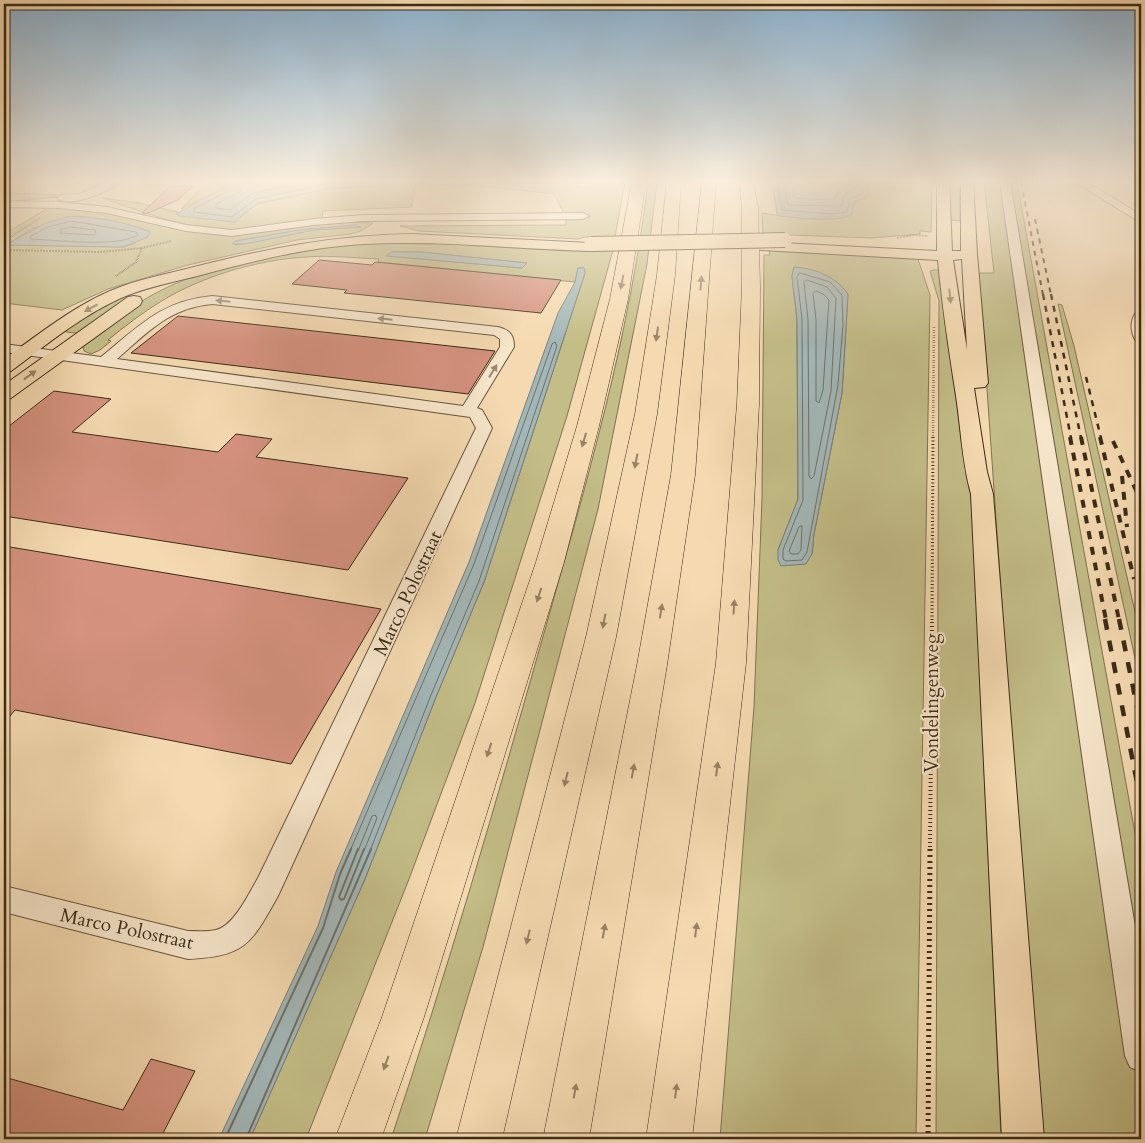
<svg xmlns="http://www.w3.org/2000/svg" width="1145" height="1143" font-family="Cardo,serif">
<style>
.green{fill:#c3bd87;stroke:#7f7450;fill-rule:evenodd}
.water{fill:#a3b7b8;stroke:#797f78}
.lines{fill:none;stroke-linecap:round;stroke-linejoin:round}
.shore-far1{stroke:#6f7268;stroke-width:1}
.shore{stroke:#6f7268;stroke-width:2}
.building{fill:#d5927f;stroke:#3b2c18}
.minor-casing{stroke:#6a583e;stroke-width:2}
.major-casing{stroke:#3b2c18;stroke-width:2}
.highway-casing{stroke:#3b2c18;stroke-width:1}
.path-far4{stroke:#3b2c18;stroke-width:2;stroke-dasharray:0.5 1;stroke-linecap:butt}
.path-far3{stroke:#3b2c18;stroke-width:2.5;stroke-dasharray:0.5 2;stroke-linecap:butt}
.path-far2{stroke:#3b2c18;stroke-width:3;stroke-dasharray:1 2.5;stroke-linecap:butt}
.path-far1{stroke:#3b2c18;stroke-width:4;stroke-dasharray:1 3;stroke-linecap:butt}
.path{stroke:#3b2c18;stroke-width:5;stroke-dasharray:2 4;stroke-linecap:butt}
.minor{fill:#f8e7cc;fill-rule:evenodd}
.major{fill:#f5dab1;fill-rule:evenodd}
.highway{fill:#f5dab1;fill-rule:evenodd}
.rail-far3{stroke:#3b2c18;stroke-width:2;stroke-dasharray:5 5;stroke-linecap:butt}
.rail-far2{stroke:#3b2c18;stroke-width:2.5;stroke-dasharray:6 6;stroke-linecap:butt}
.rail-far1{stroke:#3b2c18;stroke-width:4;stroke-dasharray:8 8;stroke-linecap:butt}
.rail{stroke:#3b2c18;stroke-width:4.5;stroke-dasharray:11 11;stroke-linecap:butt}
.major-bridge-casing{stroke:#3b2c18;stroke-width:16;stroke-linecap:butt}
.major-bridge{stroke:#f5dab1;stroke-width:14}
.oneway{fill:#988364}
.oneway2{fill:#9a8a72}
.labels{text-anchor:middle;stroke-width:4;stroke-linejoin:round;paint-order:stroke}
.street-label{font-size:19px;fill:#3b2c18;stroke:#f8e7cc}
</style>
<rect width="100%" height="100%" fill="#f5dab1"/>
<filter id="stains"><feTurbulence type="fractalNoise" baseFrequency=".004" numOctaves="4"/><feColorMatrix values="0 0 0 0 .2 0 0 0 0 .09 0 0 0 0 .02 0 0 0 .5 -.17"/></filter>
<radialGradient id="worn" r=".72"><stop offset=".6" stop-color="#630" stop-opacity="0"/><stop offset="1" stop-color="#630" stop-opacity=".3"/></radialGradient>
<path class="green" d="M207,182H236L181,209Z
M402,182H580L579,187H587L588,182H625L615,237H584L578,239L419,231L400,226L566,225V218L554,194L484,186L416,183L411,207L323,211L322,218C290,221 258,232 226,230C184,228 142,212 103,198L140,203L178,212L176,213L234,222L257,204L327,189L401,184Z
M648,182H657L647,264L598,509L483,947L425,1139H391C447,972 496,803 544,633C586,485 630,335 648,182Z
M866,182H932L931,232L920,231V234L871,238L763,234L762,213L781,216L852,214L854,202L857,200L868,183Z
M950,182H959L960,221L951,220Z
M984,182H1002L1141,1106V1139H1039L979,273H994Z
M1008,182H1017L1141,866V1010Z
M4,193L74,195L80,194L70,196L4,202Z
M50,207L87,208L205,233L351,222L373,223L361,231L351,234L297,240L188,265L108,289L62,310L4,303V245L123,247L133,244L150,232L141,228L78,216L34,228L11,242H4V234ZM355,225L360,227L314,230L235,245V241L300,230Z
M409,240L613,250L567,416L475,703L409,879L306,1139H250L365,879L436,697L484,582L585,273L584,268H578L575,282L378,262L379,259C354,258 330,255 306,257C257,260 202,276 160,302C142,313 125,326 108,340L111,341L100,350L91,354L84,351L83,347L86,342C108,325 130,307 154,294C221,257 334,243 409,240ZM392,252H421L527,263L522,268L390,256Z
M769,249L918,259L930,295L916,1139H720L754,707L762,499L764,255H770ZM794,267C820,270 829,279 848,294L842,393L814,534L812,554L778,550L798,500L797,319L792,276Z
M933,270H941L944,274L939,276L940,285L945,288L971,484L1001,1139H936L939,301L930,271Z
M123,296L131,297L82,334L60,331L76,321Z
M1058,304L1062,305L1074,346L1141,638V686Z"/>
<path class="water" d="M236,182H402L401,184L327,189L257,203L234,222L180,216L176,214Z
M772,182H866L868,183V197L854,202L852,214C843,223 795,218 781,216L777,214Z
M70,216C96,217 127,222 150,232L148,237L123,247L4,245V242H11L46,223Z
M355,225L361,227L314,230L245,244H232L235,241L300,230Z
M392,252H421L527,263L522,268L386,256Z
M794,267C816,269 834,275 848,294L842,393L814,534L812,554L806,564L781,566L778,560V550L798,499L797,319L792,276Z
M578,268H584L585,273L484,582L436,697L365,879L250,1139H219L318,926L336,872L469,562L558,313L575,282Z"/>
<g class="lines">
<path class="shore-far1" d="M237,182L234,188L195,208L194,212L232,217L256,199L326,184L360,182
M243,182L240,192L216,204V208L230,210L253,193L304,182
M777,182L782,210L832,214L847,212L850,199L863,193V182
M784,182L788,205L841,206L844,196L856,188L857,182
M791,182L795,198L832,200L835,199L839,190L849,182
M71,221L136,232L138,235C115,248 58,240 30,239L31,236L48,227Z
M71,227L95,230L96,233L94,235L60,233L61,230Z
M800,273L830,282L842,295L843,325L838,385L807,552L802,560L786,561L783,559V550L803,500L802,319L797,277Z
M807,280L827,287L836,298L831,391L814,476L811,479L809,476L808,319L804,283Z
M816,291L823,294L829,300L823,390L819,403L816,401V319L813,294Z
M802,526L801,550L798,554H791L789,551L799,527Z
M350,851L474,564L552,344L555,342L557,346L479,581L431,695L370,851
M358,851L372,816L375,815L377,818L364,851"/>
<path class="shore" d="M358,849L339,897L341,900L344,899L364,849
M225,1139L323,928L340,874L351,849
M246,1139L371,849"/>
</g>
<path class="building" d="M170,186H193L178,200L146,214L142,213Z
M319,260L372,265L375,262L561,280L541,313L344,293L347,290L292,284Z
M178,316L495,351L468,394L131,353Z
M54,391L111,399L72,432L218,452L236,434L272,439L256,457L408,478L348,570L4,516V430Z
M4,546L381,609L291,764L15,710L4,723Z
M151,1059L195,1071L160,1139H4V1077L123,1110Z"/>
<g class="lines">
<defs>
<path id="minor" d="M106,182H119C109,192 68,209 57,198L62,195L80,194Z
M1000,182H1010L1141,962V1072L1130,1067L1125,1056Z
M1075,182H1087L1141,215V223Z
M4,201L59,202L107,207L186,225L232,230L314,219L363,215L583,213L589,216L583,219L363,221L314,225L232,236L186,231L107,213L59,208L4,207Z
M212,296L498,327C510,330 514,335 514,347L477,408L482,410L492,428L278,896C251,944 246,956 188,959L4,912V886L188,931C197,931 207,932 216,930C234,926 249,893 258,878L476,428L470,417L4,352V344L101,357C139,326 161,301 212,296ZM212,304L494,335L500,339V347L463,406L117,359C148,332 169,308 212,304Z
M1141,311V342L1136,341C1130,332 1130,321 1136,312Z"/>
<path id="major" d="M937,182H949L952,251H961V182H973L977,254L988,383L985,387L974,388L987,472L993,494L1044,1139H1002L971,494C962,462 961,429 956,396C949,351 942,306 938,260L761,250L756,249L754,246L756,243L761,242L937,251ZM962,259L967,350L953,260Z
M412,234L590,243L595,244L597,247L595,250L590,251C515,249 439,240 364,244C308,247 254,261 201,275C174,282 146,287 121,298C81,316 46,345 11,371L4,373V359C38,335 71,308 110,291C135,280 163,275 190,268C264,249 335,235 412,234Z
M134,296L140,297L142,301L140,305L11,398L4,400V385L128,297Z"/>
<path id="highway" d="M632,182H646L628,299L599,426L564,562L424,1017L381,1139H335L382,1017L536,562L577,426L610,299Z
M667,182H681L675,275L657,414L616,637L502,1139H456L586,637L635,414L657,275Z
M702,182H716L695,475L667,665L589,1139H543L637,665L671,475Z
M739,182H753L758,207L760,286L759,404L746,663L692,1139H646L716,663L737,404L742,286V207Z"/>
</defs>
<use href="#minor" class="minor-casing"/>
<use href="#major" class="major-casing"/>
<use href="#highway" class="highway-casing"/>
<path class="path-far4" d="M897,238L914,235L928,236
M4,241L40,218
M4,250L100,252L142,248
M116,276L136,262L142,248L171,241"/>
<path class="path-far3" d="M933,438L934,327"/>
<path class="path-far2" d="M932,620L933,437"/>
<path class="path-far1" d="M930,851L932,619"/>
<path class="path" d="M928,1139L930,849"/>
<use href="#minor" class="minor"/>
<use href="#major" class="major"/>
<use href="#highway" class="highway"/>
<path class="rail-far3" d="M1021,182L1043,295
M1035,219L1051,295"/>
<path class="rail-far2" d="M1043,294L1071,438
M1051,294L1081,438
M1086,377L1101,438"/>
<path class="rail-far1" d="M1070,437L1106,620
M1081,437L1119,620
M1100,437L1134,579
M1113,441L1141,501
M1122,476L1127,527"/>
<path class="rail" d="M1105,619L1141,803
M1119,619L1141,726"/>
<defs>
<path id="major-bridge" d="M591,244L785,240"/>
</defs>
<use href="#major-bridge" class="major-bridge-casing"/>
<use href="#major-bridge" class="major-bridge"/>
</g>
<defs><path id="oneway-solid" d="M-6-.8H1V-3.2L6.5 0L1 3.2V.8H-6Z" transform="scale(1.25)"/></defs>
<g class="oneway">
<use href="#oneway-solid" transform="translate(622 282) rotate(101)"/>
<use href="#oneway-solid" transform="translate(701 283) rotate(-85)"/>
<use href="#oneway-solid" transform="translate(950 296) rotate(84)"/>
<use href="#oneway-solid" transform="translate(91 308) rotate(151)"/>
<use href="#oneway-solid" transform="translate(657 334) rotate(98)"/>
<use href="#oneway-solid" transform="translate(30 375) rotate(-36)"/>
<use href="#oneway-solid" transform="translate(584 440) rotate(106)"/>
<use href="#oneway-solid" transform="translate(636 461) rotate(101)"/>
<use href="#oneway-solid" transform="translate(539 595) rotate(108)"/>
<use href="#oneway-solid" transform="translate(734 607) rotate(-86)"/>
<use href="#oneway-solid" transform="translate(661 611) rotate(-81)"/>
<use href="#oneway-solid" transform="translate(604 621) rotate(101)"/>
<use href="#oneway-solid" transform="translate(489 750) rotate(108)"/>
<use href="#oneway-solid" transform="translate(717 769) rotate(-83)"/>
<use href="#oneway-solid" transform="translate(633 771) rotate(-80)"/>
<use href="#oneway-solid" transform="translate(566 779) rotate(104)"/>
<use href="#oneway-solid" transform="translate(696 930) rotate(-83)"/>
<use href="#oneway-solid" transform="translate(604 931) rotate(-80)"/>
<use href="#oneway-solid" transform="translate(528 937) rotate(104)"/>
<use href="#oneway-solid" transform="translate(386 1063) rotate(110)"/>
<use href="#oneway-solid" transform="translate(575 1091) rotate(-80)"/>
<use href="#oneway-solid" transform="translate(676 1091) rotate(-83)"/>
</g>
<g class="oneway2">
<use href="#oneway-solid" transform="translate(223 301) rotate(-174)"/>
<use href="#oneway-solid" transform="translate(385 319) rotate(-174)"/>
<use href="#oneway-solid" transform="translate(493 371) rotate(-58)"/>
</g>
<linearGradient id="sky" x2="0" y2="1"><stop stop-color="#8cb5d5"/><stop offset="0.53" stop-color="#faeedc"/><stop offset="1" stop-color="#faeedc" stop-opacity="0"/></linearGradient>
<rect width="1145" height="342" fill="url(#sky)"/>
<g class="labels">
<g class="street-label">
<text transform="translate(407 593) rotate(-65)" y="7">Marco Polostraat</text>
<text transform="translate(931 703) rotate(-90)" y="7">Vondelingenweg</text>
<text transform="translate(127 928) rotate(12)" y="7">Marco Polostraat</text>
</g>
</g>
<rect width="1145" height="1143" fill="none" stroke="#f5dab1" stroke-width="20"/>
<rect x="5" y="5" width="1135" height="1133" fill="none" stroke="#3b2c18" stroke-width="2.5"/>
<rect x="10" y="10" width="1125" height="1123" fill="none" stroke="#3b2c18"/>
<rect width="100%" height="100%" filter="url(#stains)"/>
<rect width="100%" height="100%" fill="url(#worn)"/>
</svg>
